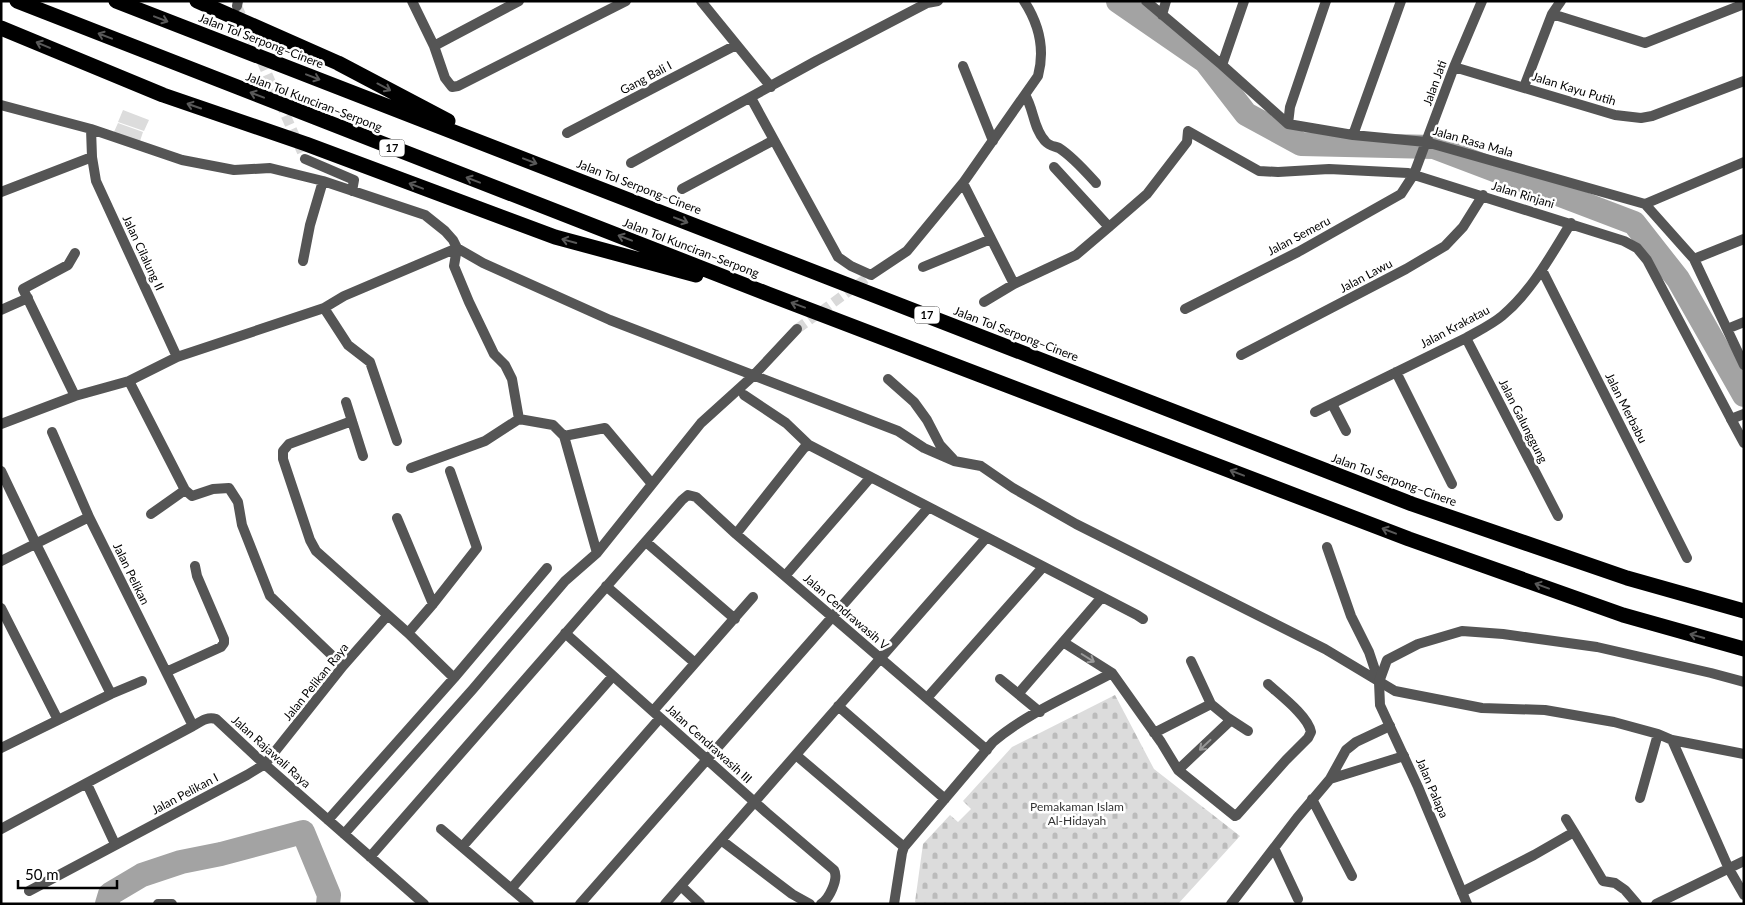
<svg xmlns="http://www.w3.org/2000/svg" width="1745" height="905" font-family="Lato,sans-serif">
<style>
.green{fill:#dcdcdc}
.cemetery{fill:url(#cemetery-stones)}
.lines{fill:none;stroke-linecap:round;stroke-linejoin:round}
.river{stroke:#a3a3a3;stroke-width:24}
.minor-tunnel{stroke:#d9d9d9;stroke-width:10;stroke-dasharray:10 5;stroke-linecap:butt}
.minor{stroke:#555;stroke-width:10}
.tertiary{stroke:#555;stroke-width:10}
.motorway{stroke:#000;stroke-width:15}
.oneway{stroke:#595959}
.oneway2{stroke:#999}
.labels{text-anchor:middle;stroke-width:5;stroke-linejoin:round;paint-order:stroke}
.shield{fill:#fff;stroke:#4c4c4c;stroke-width:1}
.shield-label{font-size:11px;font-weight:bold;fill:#000}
.street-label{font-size:12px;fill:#000;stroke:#fff}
.park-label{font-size:12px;fill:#333;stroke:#fff}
</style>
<defs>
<pattern id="cemetery-stones" width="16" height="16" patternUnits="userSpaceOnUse" patternTransform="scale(1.25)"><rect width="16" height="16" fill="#dcdcdc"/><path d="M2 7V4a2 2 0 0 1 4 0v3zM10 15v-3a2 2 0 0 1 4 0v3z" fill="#bbb"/></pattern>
</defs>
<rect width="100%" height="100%" fill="#fff"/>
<path class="green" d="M123,110L149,120L144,131L118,122Z
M118,123L143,132L139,144L113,134Z"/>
<path class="cemetery" d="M1115,695L1154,769L1240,836L1178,904H918L915,902L923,844L950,815L958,822L971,809L963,801L1012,747Z"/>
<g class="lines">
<path class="river" d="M1118,1L1205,61L1246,114L1301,144L1434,147L1634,223L1678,279L1744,395
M107,904L110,894L142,875L181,862L221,854L303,832L329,895L328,904"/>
<path class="minor-tunnel" d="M237,6L305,159
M797,329L871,275"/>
<path class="minor" d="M412,1L434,46L445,78L452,87L458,86L626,1
M701,1L771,87
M1146,1L1222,65L1288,124L1353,135L1426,142L1645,204L1694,259L1744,365
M237,6L238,1
M1552,14L1645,43L1744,4
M1162,15L1166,1
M434,46L519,1
M1222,65L1244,1
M963,66L993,141
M1454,67L1615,115L1641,118L1652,116L1744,81
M1524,87L1552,14L1561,1
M1025,95C1034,109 1033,128 1045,141C1049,146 1054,146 1059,148C1073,157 1085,171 1096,183
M751,98L838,257L851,266L871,275L907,251L963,183L1038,76C1045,50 1039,24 1024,1
M1,105L91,129L182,160L234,170L270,168L323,181L425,215L445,231L453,240L457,248L454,266L469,302L494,354L505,365L512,379L519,419
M1288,124L1290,107L1326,1
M91,129L92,157L96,181L177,357
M567,133L736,45
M1353,135L1401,1
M305,159L354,180L352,191
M631,163L816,61L927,3L938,1
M1054,167L1109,227
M963,183L1014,284
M682,189L774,140
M1,192L92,157
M1645,204L1744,162
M457,248L483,263L610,320L898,431L924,448L954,461L981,466L1013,488L1076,524L1325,649L1395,691L1482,708L1545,710L1614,722L1658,734L1672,740L1744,754
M1694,259L1744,239
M303,261L310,225L323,181
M923,267L991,239
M1542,270L1687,558
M984,302L1014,284L1076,255L1109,227L1147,194L1187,142L1188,131L1259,171L1278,172L1329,169L1408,173L1624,241L1637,248L1647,260L1731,419
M324,308L348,345L370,362L397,441
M1185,309L1298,252L1401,194L1414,174L1454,67L1482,1
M1,310L28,298
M1727,329L1744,322
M1466,338L1558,516
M1241,355L1406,269L1445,246L1463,227L1483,195
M1396,372L1452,484
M888,379L914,402L927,420L940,445L953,459
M129,381L185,490L192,496L213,489L229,488L238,502L242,525L270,596L343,666
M744,395L786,423L809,445L1137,615L1143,619
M75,396L23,289L68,265L75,253
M346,402L363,456
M1332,404L1346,431
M1315,412L1466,338C1478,331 1491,325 1502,316C1532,291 1551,255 1571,223
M352,421L289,444L283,451V459L310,540L316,551L408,633L454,678
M1,424L75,396L129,381L177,357L324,308L344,296L457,248
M52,432L89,517L193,726
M564,436L605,428L652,484
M411,468L485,441L519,419L553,425L564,436L597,553
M1,471L36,544L111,694
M151,514L185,490
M397,518L433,604
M736,534L804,448L809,445
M646,542L735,619
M1327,547L1351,616L1369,652L1379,682
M1,561L89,517
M785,576L870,478
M606,586L695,663
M1,608L58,720
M408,633L433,604L477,548L450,471
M565,633L767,813L834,870C839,879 829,899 821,904
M1063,642L1112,673L1161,742L1178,770L1235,816L1237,815L1286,760L1308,738L1311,732C1308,716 1280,695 1268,684
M1191,661L1211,704L1228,718L1248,731
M166,672L221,647L224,643V639L197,576L195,566
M1000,679L1040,712
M1019,693L1102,597
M927,698L1043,567
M838,706L945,799
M653,711L753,597
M1154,733L1211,704
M1672,740L1729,869L1744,895
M1,748L111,694L142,681
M796,755L904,847
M1178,770L1231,720
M1330,779L1404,756
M87,784L115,844
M1640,798L1658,734
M1312,799L1352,876
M328,820L454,678L547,568
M1,829L193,726C200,722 207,716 216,719L261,761L424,904
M441,829L529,904
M1574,832L1603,881L1615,883L1625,890L1637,904
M344,834L473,689L565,581L597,553L701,423L753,376L797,329
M721,840L792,894L810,904
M462,847L613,676
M1274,848L1298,899
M370,857L682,500L688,495L696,497L736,534L987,750
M681,886L700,904
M511,889L660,718
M29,891L247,775L265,764L343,666L387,616
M1462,892L1534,855L1574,832L1566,819
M158,904H172
M580,904L928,508
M665,904L986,538
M894,904L902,853L904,847L993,742C1027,713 1073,694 1112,673
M1231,904L1297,818L1330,779L1346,750L1356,742L1390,726
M1656,904L1744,861"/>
<path class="tertiary" d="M1744,414L1731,419L1744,443
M1467,904L1418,787L1380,705L1379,682L1387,660L1418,644L1462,631L1503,634L1597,647L1711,673L1744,682"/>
<path class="motorway" d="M17,1L768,294L1409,539L1623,615L1744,649
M116,1L1412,504L1627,578L1744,611
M197,1L338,63L448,121
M1,28L163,95L306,144L555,237L696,275"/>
</g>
<defs><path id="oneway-shaft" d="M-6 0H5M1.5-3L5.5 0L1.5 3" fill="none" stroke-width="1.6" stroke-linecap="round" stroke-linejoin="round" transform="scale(1.25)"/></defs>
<g class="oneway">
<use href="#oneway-shaft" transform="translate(161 19) rotate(21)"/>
<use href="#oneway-shaft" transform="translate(105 36) rotate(-159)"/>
<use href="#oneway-shaft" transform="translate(43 45) rotate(-157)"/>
<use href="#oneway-shaft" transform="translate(313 77) rotate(21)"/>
<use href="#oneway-shaft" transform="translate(384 87) rotate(28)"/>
<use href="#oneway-shaft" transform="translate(257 95) rotate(-159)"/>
<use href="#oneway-shaft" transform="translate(194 106) rotate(-161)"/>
<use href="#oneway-shaft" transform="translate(530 161) rotate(21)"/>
<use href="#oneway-shaft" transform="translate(473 180) rotate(-159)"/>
<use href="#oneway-shaft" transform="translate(416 186) rotate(-159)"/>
<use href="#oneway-shaft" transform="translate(681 220) rotate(21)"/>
<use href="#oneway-shaft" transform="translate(625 238) rotate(-159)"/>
<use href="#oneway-shaft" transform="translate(569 241) rotate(-165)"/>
<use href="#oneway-shaft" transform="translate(798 305) rotate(-160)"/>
<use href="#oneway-shaft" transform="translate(1237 473) rotate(-159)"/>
<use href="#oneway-shaft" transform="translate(1389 531) rotate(-159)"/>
<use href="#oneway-shaft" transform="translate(1542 586) rotate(-160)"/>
<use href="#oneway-shaft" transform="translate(1697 636) rotate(-165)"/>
</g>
<g class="oneway2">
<use href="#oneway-shaft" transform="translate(1088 658) rotate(32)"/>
<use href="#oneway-shaft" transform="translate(1205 745) rotate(137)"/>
</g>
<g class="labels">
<g class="shield">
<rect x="379.5" y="139.5" width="25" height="17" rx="4"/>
<rect x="914.5" y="306.5" width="25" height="17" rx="4"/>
</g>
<g class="shield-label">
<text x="392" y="152">17</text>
<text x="927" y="319">17</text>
</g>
<g class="street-label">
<text transform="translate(261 41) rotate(21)" y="4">Jalan Tol Serpong–Cinere</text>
<text transform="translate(646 78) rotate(-28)" y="4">Gang Bali I</text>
<text transform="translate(1435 83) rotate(-70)" y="4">Jalan Jati</text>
<text transform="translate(1574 89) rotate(17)" y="4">Jalan Kayu Putih</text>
<text transform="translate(314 102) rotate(21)" y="4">Jalan Tol Kunciran–Serpong</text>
<text transform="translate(1473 142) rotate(16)" y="4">Jalan Rasa Mala</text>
<text transform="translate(639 187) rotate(21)" y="4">Jalan Tol Serpong–Cinere</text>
<text transform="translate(1523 195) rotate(17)" y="4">Jalan Rinjani</text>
<text transform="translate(1299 236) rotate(-28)" y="4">Jalan Semeru</text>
<text transform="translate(691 248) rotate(21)" y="4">Jalan Tol Kunciran–Serpong</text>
<text transform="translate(143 253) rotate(65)" y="4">Jalan Cilalung II</text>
<text transform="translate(1366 276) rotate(-28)" y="4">Jalan Lawu</text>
<text transform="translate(1455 327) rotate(-28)" y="4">Jalan Krakatau</text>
<text transform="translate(1016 334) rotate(21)" y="4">Jalan Tol Serpong–Cinere</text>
<text transform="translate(1626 408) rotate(63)" y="4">Jalan Merbabu</text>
<text transform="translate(1523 421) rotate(63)" y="4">Jalan Galunggung</text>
<text transform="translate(1394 480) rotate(20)" y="4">Jalan Tol Serpong–Cinere</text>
<text transform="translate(131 574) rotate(64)" y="4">Jalan Pelikan</text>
<text transform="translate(846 612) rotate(41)" y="4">Jalan Cendrawasih V</text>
<text transform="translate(316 682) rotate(-51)" y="4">Jalan Pelikan Raya</text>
<text transform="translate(709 744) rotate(42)" y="4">Jalan Cendrawasih III</text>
<text transform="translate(271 752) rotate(42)" y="4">Jalan Rajawali Raya</text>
<text transform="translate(1432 788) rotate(67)" y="4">Jalan Palapa</text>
<text transform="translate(185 794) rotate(-28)" y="4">Jalan Pelikan I</text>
</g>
<g class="park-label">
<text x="1077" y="811">Pemakaman Islam<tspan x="1077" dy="14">Al-Hidayah</tspan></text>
</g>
</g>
<rect width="1745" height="905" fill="none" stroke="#000000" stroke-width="5"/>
<path d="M18 880v8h99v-8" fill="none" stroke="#000000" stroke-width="2.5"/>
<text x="25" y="880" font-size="15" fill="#000000" stroke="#ffffff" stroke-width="4" paint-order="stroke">50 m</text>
</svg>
